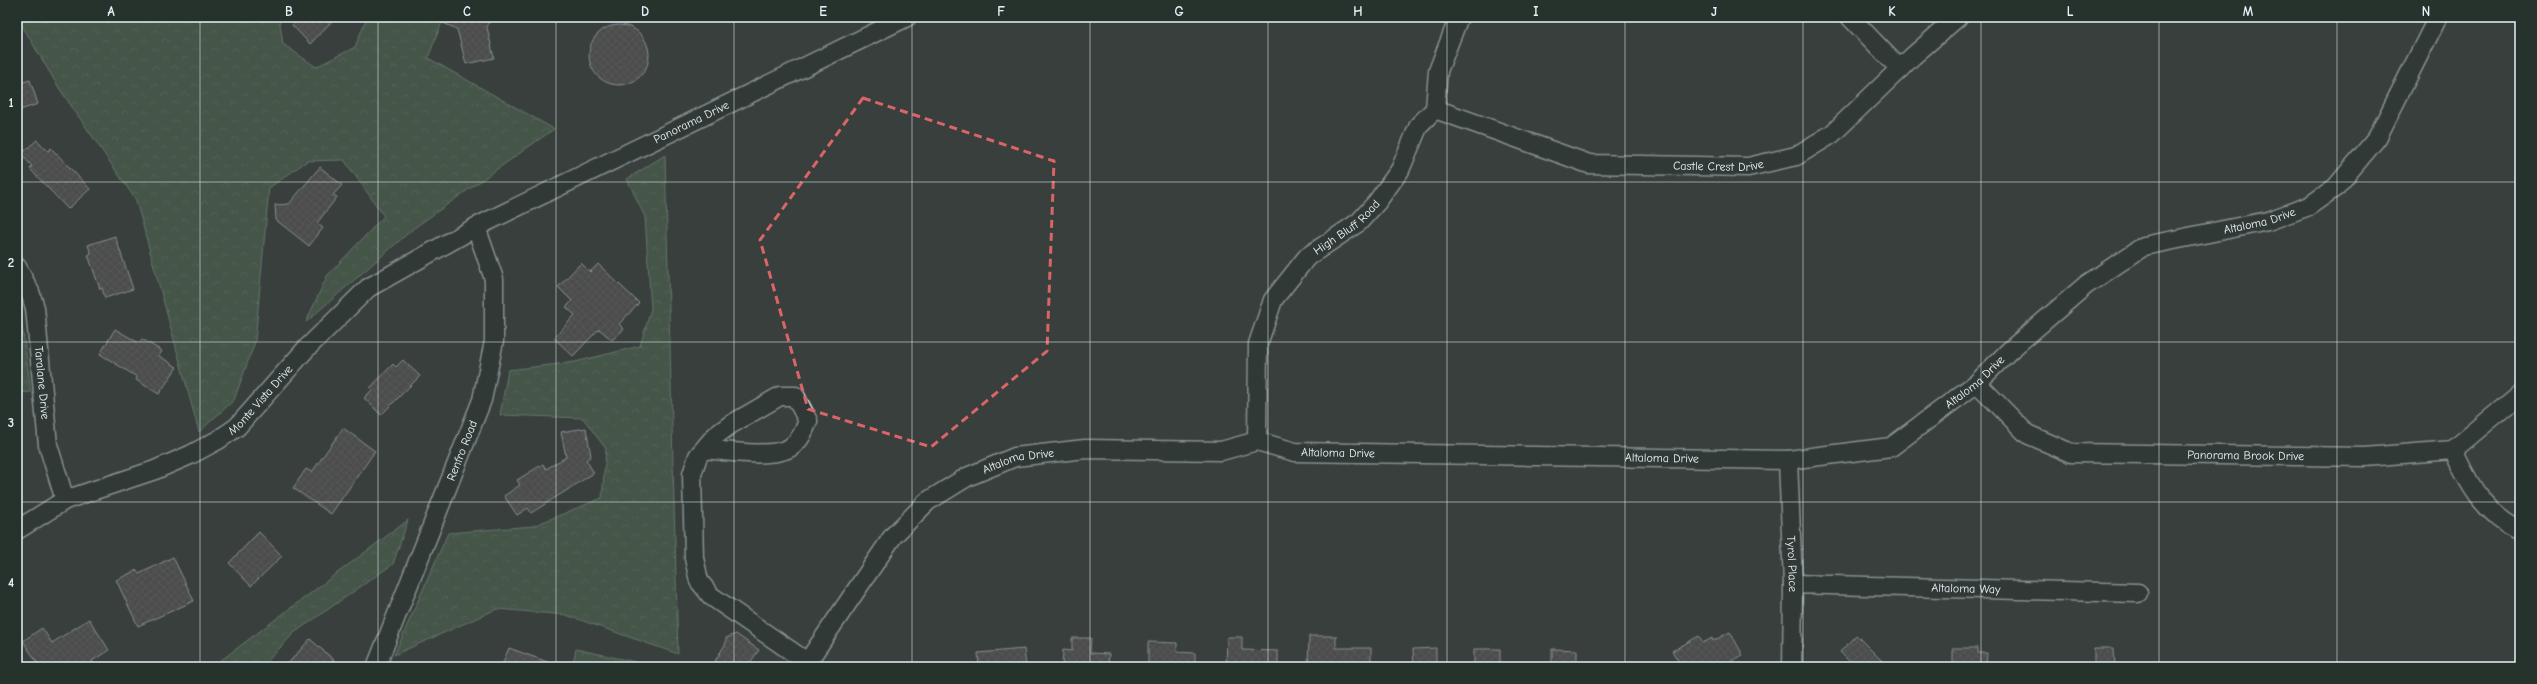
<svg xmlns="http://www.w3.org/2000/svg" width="2537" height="684" font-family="'Comic Neue',sans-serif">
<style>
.forest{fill:url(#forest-crowns);stroke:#9eb2a9}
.building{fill:url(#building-cross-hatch);stroke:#e8f1f8}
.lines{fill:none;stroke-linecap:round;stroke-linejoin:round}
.minor-casing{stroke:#e8f1f8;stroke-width:21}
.minor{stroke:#26332d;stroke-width:18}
.marked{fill:none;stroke:#db6466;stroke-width:3;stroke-dasharray:8 5;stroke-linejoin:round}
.grid{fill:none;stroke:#e8f1f8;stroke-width:1;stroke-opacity:0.55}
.labels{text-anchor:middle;stroke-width:4;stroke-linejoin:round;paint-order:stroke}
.street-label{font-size:12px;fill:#e8f1f8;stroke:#26332d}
.neatline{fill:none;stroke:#e8f1f8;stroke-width:1.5}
.grid-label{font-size:13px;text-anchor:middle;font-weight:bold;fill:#e8f1f8}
</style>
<defs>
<pattern id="forest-crowns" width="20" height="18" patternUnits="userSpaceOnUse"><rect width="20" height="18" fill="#54725a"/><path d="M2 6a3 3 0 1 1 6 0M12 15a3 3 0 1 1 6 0" fill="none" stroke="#6d8772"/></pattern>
<pattern id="building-cross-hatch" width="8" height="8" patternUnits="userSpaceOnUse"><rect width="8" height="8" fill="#645b61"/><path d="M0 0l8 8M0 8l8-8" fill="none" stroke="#7a7378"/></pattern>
</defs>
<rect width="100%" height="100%" fill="#393f3d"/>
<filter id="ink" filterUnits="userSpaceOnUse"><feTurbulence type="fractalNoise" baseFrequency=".025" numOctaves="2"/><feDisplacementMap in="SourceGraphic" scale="8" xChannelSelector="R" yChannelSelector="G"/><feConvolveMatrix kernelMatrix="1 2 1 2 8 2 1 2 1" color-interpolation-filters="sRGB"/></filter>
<g filter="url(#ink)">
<path class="forest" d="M17,17H279L283,44L316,67L355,47L367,17H444L428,58L554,129L414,228L306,322L327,276L384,216L344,160L307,161L269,188L255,342L234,400L199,432L136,200L59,88Z
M665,155L678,654L566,615L497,609L394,655L448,533L533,526L602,498L606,449L583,418L500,415L508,370L575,362L640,346L651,309L645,217L627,179Z
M21,317L31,392L17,393V318Z
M408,520L393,564L294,633L262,667H212Z
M576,649L658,667H572Z"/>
<path class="building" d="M300,17H336L310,44L292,25Z
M429,17H491L487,27L494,58L466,64L457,29Z
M589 55a30 30 0 1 1 60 0a30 30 0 1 1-60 0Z
M30,80L38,104L17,111V84Z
M37,140L48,151L51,148L90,189L68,209L30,169L32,166L21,154Z
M320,167L342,185L333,195L337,197L317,223L323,228L309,246L276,220L275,205L289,204Z
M115,236L133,289L105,298L102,288L100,289L88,255L91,254L88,245Z
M581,263L590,272L598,264L639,303L619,324L624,329L612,340L599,329L573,356L554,338L575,315L566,307L572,301L558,287Z
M115,329L139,343L142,339L162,351L159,356L177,367L159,394L136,380L137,377L100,354Z
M403,360L420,376L381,415L364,398L372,390L370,388L393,364L396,367Z
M343,428L375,451L331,514L293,488L306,469L312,472Z
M586,428L591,456L586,460L594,473L531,513L528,508L517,515L504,496L520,485L517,480L543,464L546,469L566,457L561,432Z
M259,532L282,556L251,586L229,563Z
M173,557L194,601L138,626L116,580L137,570L139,574Z
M89,619L109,650L92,661L96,667H40L23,641L42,628L52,643Z
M1730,632L1743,655L1721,667H1682L1672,651L1699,636L1703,643L1712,638L1713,641Z
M736,634L759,650L747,667H724L715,661L726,643V638Z
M1856,635L1888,667H1855L1840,652Z
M1309,636H1336V648H1371V667H1308Z
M1227,637H1242V650L1278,651V667H1226Z
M1072,638H1091L1090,653L1109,654L1108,667H1062L1063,650L1072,651Z
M310,639L334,660L327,667H285Z
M1148,642L1177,643V652L1195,653V667H1148Z
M509,648L556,665V667H501Z
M1436,648V667H1414L1413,649Z
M1953,648H1978V653H1987L1986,667H1953Z
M2094,648H2114L2115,667H2094Z
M1024,649L1026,667H979L978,653Z
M1474,649H1500V667H1474Z
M1552,649L1577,650V667H1552Z"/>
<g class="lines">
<defs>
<g id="minor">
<path d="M1850,17L1900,69"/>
<path id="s1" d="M1435,109L1589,164L1748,167L1796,156L1832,134L1913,56L1958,17"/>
<path id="s2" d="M17,267L30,292L35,308L48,445L65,500"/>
<path id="s3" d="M1977,383L2027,434L2071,453L2365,457L2453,450L2520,394"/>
<path id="s4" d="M1257,441L1258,344L1273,300L1307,257L1359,222L1377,202L1400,170L1419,125L1435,109L1438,71L1459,17"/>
<path d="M704,449C725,451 774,459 791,447C800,441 804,431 808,421L795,396H780L730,425L715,436L698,456L692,474L694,558L699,581L711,596L807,662"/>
<path d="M2453,450C2469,485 2484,513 2520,531"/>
<path id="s5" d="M1788,460L1793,584L1792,667"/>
<path id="s6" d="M17,530L65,500L155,470L190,455L218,440L237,427L305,350L368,288L476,227L907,17"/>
<path id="s7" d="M1793,584L2138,593"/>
<path id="s8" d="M376,667L482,400L494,341V279L476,227"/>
<path id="s9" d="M804,667L893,536L928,501L967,477L1015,457L1085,449L1221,451L1257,441L1295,452L1788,460L1891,447L1977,383L2009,351L2086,285L2144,246L2268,221L2309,206L2336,187L2377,138L2438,17"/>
</g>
</defs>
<use href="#minor" class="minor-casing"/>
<use href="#minor" class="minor"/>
</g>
</g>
<path d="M0 0H2537V684H0ZM863,98L1054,161L1047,351L931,447L808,409L760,240Z" fill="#393f3d" fill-opacity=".55" fill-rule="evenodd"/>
<path class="marked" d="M863,98L1054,161L1047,351L931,447L808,409L760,240Z"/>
<path class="grid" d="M200,17V667M378,17V667M556,17V667M734,17V667M912,17V667M1090,17V667M1268,17V667M1447,17V667M1625,17V667M1803,17V667M1981,17V667M2159,17V667M2337,17V667M17,182H2520M17,342H2520M17,502H2520"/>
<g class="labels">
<g class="street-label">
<text dy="4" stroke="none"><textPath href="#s6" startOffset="799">Panorama Drive</textPath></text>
<text dy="4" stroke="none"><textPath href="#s1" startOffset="293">Castle Crest Drive</textPath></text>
<text dy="4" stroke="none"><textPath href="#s9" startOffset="1628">Altaloma Drive</textPath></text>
<text dy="4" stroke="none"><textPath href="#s4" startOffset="248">High Bluff Road</textPath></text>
<text dy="4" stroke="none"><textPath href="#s9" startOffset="1292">Altaloma Drive</textPath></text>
<text dy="4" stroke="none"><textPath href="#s2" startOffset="120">Taralane Drive</textPath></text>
<text dy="4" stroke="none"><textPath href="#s6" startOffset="280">Monte Vista Drive</textPath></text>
<text dy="4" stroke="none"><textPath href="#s8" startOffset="233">Renfro Road</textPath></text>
<text dy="4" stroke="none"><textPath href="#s9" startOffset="632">Altaloma Drive</textPath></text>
<text dy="4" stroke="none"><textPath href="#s3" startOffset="294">Panorama Brook Drive</textPath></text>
<text dy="4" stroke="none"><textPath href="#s9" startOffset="956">Altaloma Drive</textPath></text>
<text dy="4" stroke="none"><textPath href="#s9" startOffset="308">Altaloma Drive</textPath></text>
<text dy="4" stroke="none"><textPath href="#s5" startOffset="104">Tyrol Place</textPath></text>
<text dy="4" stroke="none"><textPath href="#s7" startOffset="173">Altaloma Way</textPath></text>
</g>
</g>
<rect width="2537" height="684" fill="none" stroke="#26332d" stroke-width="44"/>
<rect x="22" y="22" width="2493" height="640" class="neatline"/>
<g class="grid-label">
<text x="111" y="16">A</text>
<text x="289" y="16">B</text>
<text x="467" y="16">C</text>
<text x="645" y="16">D</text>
<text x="823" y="16">E</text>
<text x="1001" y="16">F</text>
<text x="1179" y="16">G</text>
<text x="1358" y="16">H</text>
<text x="1536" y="16">I</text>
<text x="1714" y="16">J</text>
<text x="1892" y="16">K</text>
<text x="2070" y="16">L</text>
<text x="2248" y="16">M</text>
<text x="2426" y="16">N</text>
<text x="11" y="107">1</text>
<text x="11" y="267">2</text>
<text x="11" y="427">3</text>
<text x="11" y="587">4</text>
</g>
</svg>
